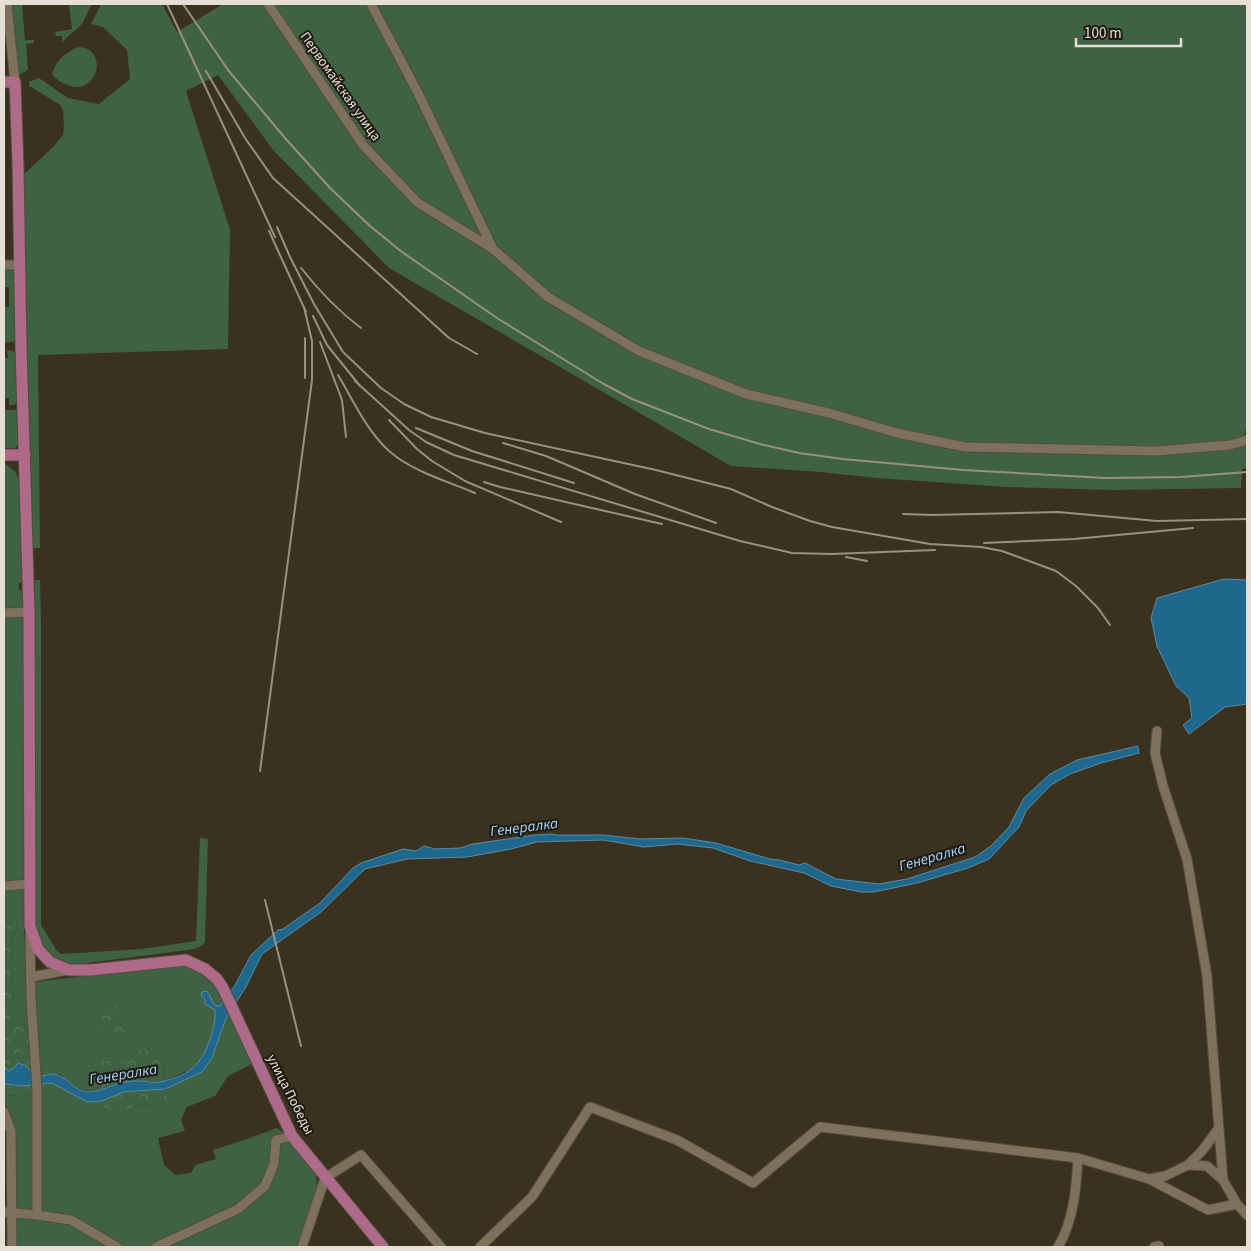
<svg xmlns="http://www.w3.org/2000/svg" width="1251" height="1251" font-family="'Source Sans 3',sans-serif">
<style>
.grass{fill:#3e6243}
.forest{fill:url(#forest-crowns)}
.water{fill:#1f678d;stroke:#5b8ba2}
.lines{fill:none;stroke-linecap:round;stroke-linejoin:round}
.minor-casing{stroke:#554c3c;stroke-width:11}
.major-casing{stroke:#554c3c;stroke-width:13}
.minor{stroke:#7d715d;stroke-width:9}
.major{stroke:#ae6a89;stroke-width:11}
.rail{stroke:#989081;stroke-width:2}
.labels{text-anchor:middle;stroke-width:4;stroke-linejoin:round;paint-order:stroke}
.street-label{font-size:14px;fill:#e6dfd4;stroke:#1e1a12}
.water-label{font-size:15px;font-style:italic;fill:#a3d8fb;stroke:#1e1a12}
</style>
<defs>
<pattern id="forest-crowns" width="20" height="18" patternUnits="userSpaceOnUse" patternTransform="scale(1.25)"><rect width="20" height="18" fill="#3e6243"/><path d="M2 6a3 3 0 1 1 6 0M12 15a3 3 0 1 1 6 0" fill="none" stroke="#5a785d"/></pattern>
</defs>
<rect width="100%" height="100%" fill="#3b311f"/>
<path class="grass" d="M11,4H22L25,40H34V43L26,44L28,70L17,76Z
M69,4H92L82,24L62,42V36H56L55,32L72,29Z
M101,4H162L177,32L223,4H1247V428H1246L1243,443L1247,442V468L1242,469L1241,488L1112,490L1006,487L877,478L820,472L731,466L389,268L273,150L218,75L186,91L230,230L228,349L38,355L40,548H32L24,348L22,176L54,146L63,135L64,126L63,110L59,104L29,86V82L39,78L68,98L99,104L130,79L127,50L103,27L91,24Z
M78,47C110,47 98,100 65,84C60,82 56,78 52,75C55,61 65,53 78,47Z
M4,269H12L16,274L17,341L4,343V307H9V287H4Z
M7,350L13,351L19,358L20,399L14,405H9V398H4V358H8Z
M4,410H14L20,413L21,442L15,448H4Z
M4,463L15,471L21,484L24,582L19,583V590L25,591V612L24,916L26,983L166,966C197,965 211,971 224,1001L220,1006H215L212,1000L216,1017L209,1044L200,1061L194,1068L164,1081L163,1066L148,1049L101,1063L97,1083L99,1090C79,1094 74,1086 59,1074L44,1076L31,1072L28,1030L14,1008L11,944L17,928L11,922L4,928Z
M35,580H40L41,624V925L57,951L61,954L142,949L196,941L200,838L208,839L205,941L203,945L195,949L79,964L67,963L58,960L50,954L41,945L37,932L35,915Z
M229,1013L252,1064L228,1076L215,1096L187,1107L181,1120L185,1131L158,1138L164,1165L175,1175L191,1173L195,1165L216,1159L213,1150L247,1139L277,1128L288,1136L316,1175L317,1188L297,1247H16L15,1130L4,1102V1096L32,1094V1084L52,1083L87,1102L102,1101L104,1111L115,1116L137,1106L166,1102L165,1089L202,1072L212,1058L226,1018Z"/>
<path class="forest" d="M11,922L17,927L11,944L14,1008L28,1030L31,1072L26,1066L7,1071L4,1066V928Z
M108,996L125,1015L124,1034L100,1036L95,1024L100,1018L103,997Z
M148,1049L163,1066L164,1081C155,1084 147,1080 137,1081C124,1082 112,1086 99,1090L97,1083L100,1063Z
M4,1082C11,1088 23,1085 32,1084L33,1094L4,1096Z
M165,1089L167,1102L137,1106L115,1116L104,1111L102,1101L123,1092Z"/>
<path class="water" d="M1224,579L1247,580V704L1225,707L1189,734L1183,725L1192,718L1189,698L1176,686L1157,646L1151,618L1157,598Z
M1138,746L1139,753L1101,763L1070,774L1051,785L1026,811L1019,827L989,859L968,868L917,883L874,892H861L831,886L804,873L750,861L713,848L678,844L644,847L603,840L537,842L511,849L467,857L407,859L365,869L321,912L262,954L246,987L226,1018L212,1058L202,1072L165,1089L123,1092L102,1101L87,1102L52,1083L21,1086L6,1084L4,1082V1066L8,1071L14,1068L18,1063L26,1066L31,1072L44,1076C63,1067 71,1092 88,1092C101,1092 113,1084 125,1082C130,1081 136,1081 141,1081C147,1081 154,1084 160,1082C192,1075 203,1063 212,1033C214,1025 216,1018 215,1010L205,1004V1000L201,995L202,992L207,991L215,1006H220L234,987L251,955L278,930L283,929L320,903L353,868L361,863L403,849L416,851L424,846L435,849L460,848L473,844L535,835L552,834L556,835H603L640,839L683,838L716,843L770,859L780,860L799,865L805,863L836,879L879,884L907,879L975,857L991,846L1009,827L1024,798L1050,774L1077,760Z"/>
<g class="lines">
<defs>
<path id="minor" d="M7,4L15,82
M268,4L363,145L417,202L493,249
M371,4L418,93L493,249L548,297L639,351L746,394L829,413L897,433L965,447L1156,451L1230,445L1247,440
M4,265H20
M4,613L29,612
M1157,731L1155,753L1163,786L1187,859L1207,976L1223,1180L1237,1204L1247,1215
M4,886L30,884
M30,935L31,999L37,1090V1215
M31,977L68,970
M4,1112L11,1131L12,1247
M1188,1165L1202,1151L1218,1129
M1149,1179L1165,1176L1188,1165L1207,1166L1223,1180
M4,1212L37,1215L71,1220L117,1247
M156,1247L238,1209L265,1186L274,1164L276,1140L292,1136
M302,1247L325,1178L361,1155L441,1247
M480,1247L532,1197L590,1107L677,1140L753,1183L820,1127L1078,1158L1149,1179L1208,1210L1237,1204
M1058,1247C1074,1220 1076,1189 1078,1158
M1154,1247L1159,1246"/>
<path id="major" d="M4,82H15L18,165L21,348L29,612L30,926L38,949L50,962L69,970H91L186,960L205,969L217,979L223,988L292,1136L383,1247
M4,455H25"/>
</defs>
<use href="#minor" class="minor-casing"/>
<use href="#major" class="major-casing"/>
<use href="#minor" class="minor"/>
<use href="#major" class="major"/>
<path class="rail" d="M167,4L275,237
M183,4L228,70L285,138L331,189L370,226L402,252L497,318L602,383L632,399L709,429L760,444L799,453L843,459L963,470L1105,478L1181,477L1247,472
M206,71L245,138L273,178L449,338L477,354
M277,227L290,257L314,304L343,352L381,388L404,404L431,417L485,433L656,470L731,489L772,507L810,521L832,527L930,544L981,547L1002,551L1056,571L1076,586L1098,608L1110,625
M269,231L306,312
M301,268C320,292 337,310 361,328
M313,316L327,345L360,386
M320,342L342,400L346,437
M338,375C355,403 370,439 398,458C421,474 449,482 475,493
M305,378V338
M355,381L409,430L426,442L454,455L740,541L792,553L832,554L935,550
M389,420L417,449L432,461L465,481L561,522
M416,428L472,451L574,483
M503,443L546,456L635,494L716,523
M484,482L500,487L662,524
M903,514L933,515L1058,512L1157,521L1247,519
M984,543L1074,539L1193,528
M846,557L867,561
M260,771L312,380V341L304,307
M265,900L301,1046"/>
</g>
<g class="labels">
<g class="street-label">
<text transform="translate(341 86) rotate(55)" y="5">Первомайская улица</text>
<text transform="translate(291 1094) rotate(63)" y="5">улица Победы</text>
</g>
<g class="water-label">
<text transform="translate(524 827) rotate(-7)" y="5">Генералка</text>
<text transform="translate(932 857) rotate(-16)" y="5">Генералка</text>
<text transform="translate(123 1074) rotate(-9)" y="5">Генералка</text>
</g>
</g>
<rect width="1251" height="1251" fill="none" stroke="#e6dfd4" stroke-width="10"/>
<path d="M1076 38v8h105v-8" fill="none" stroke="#e6dfd4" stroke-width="2.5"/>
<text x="1084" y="38" font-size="15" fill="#e6dfd4" stroke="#1e1a12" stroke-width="4" paint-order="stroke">100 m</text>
</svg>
